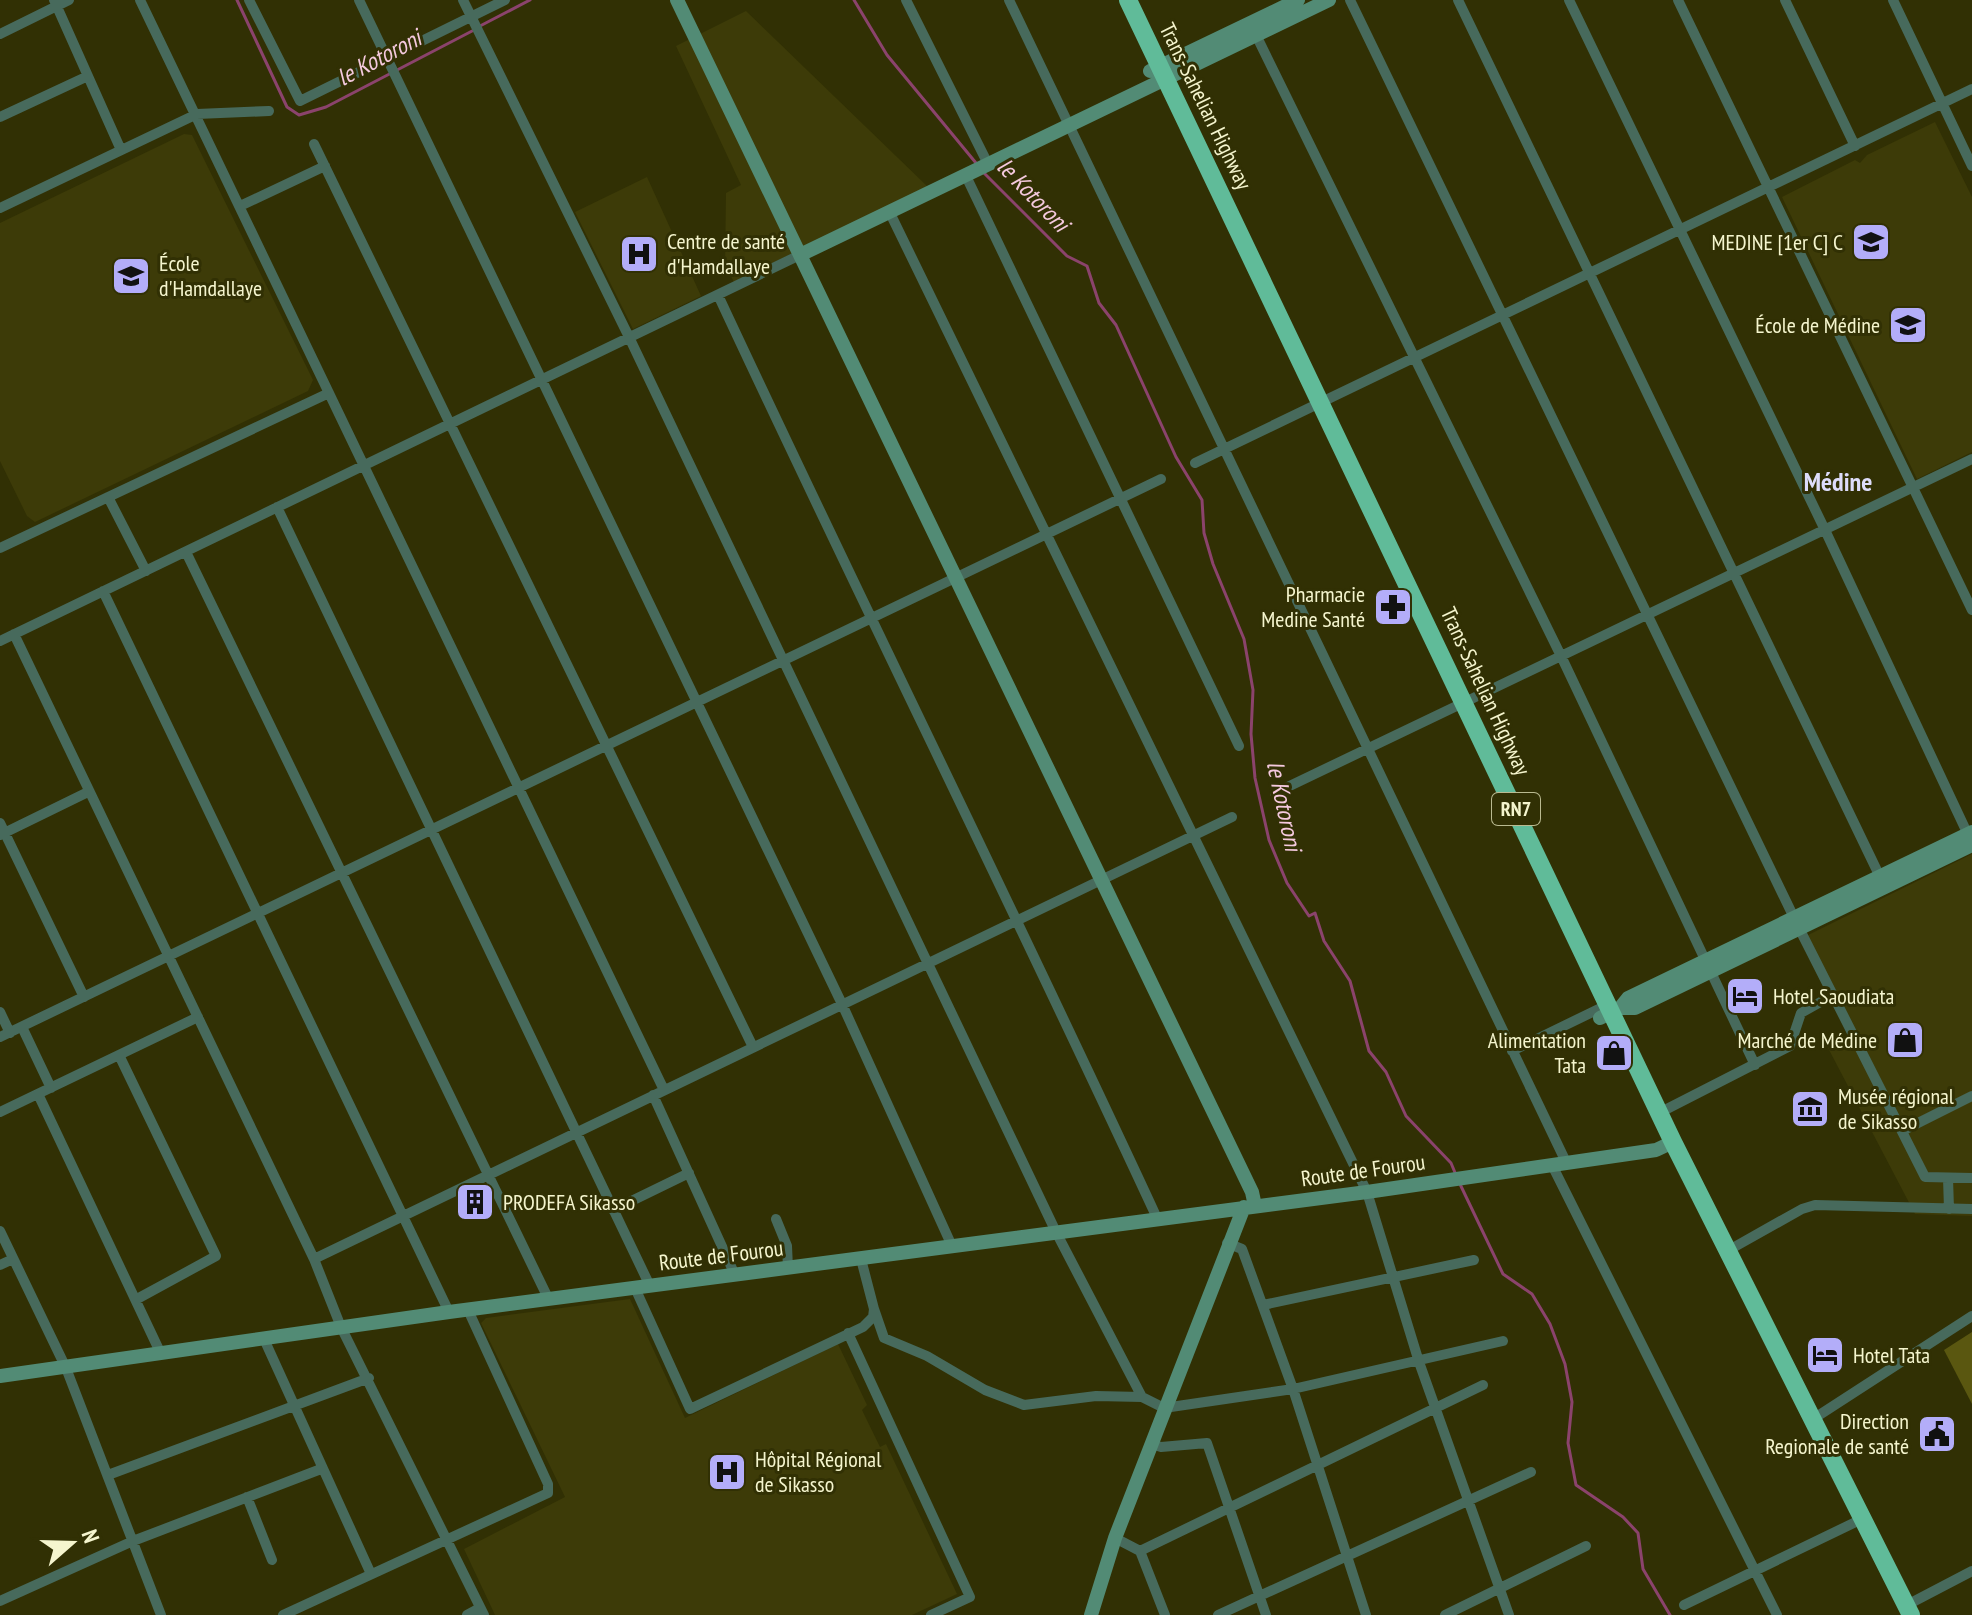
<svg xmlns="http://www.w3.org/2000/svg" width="1972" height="1615" font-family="'PT Sans Narrow',sans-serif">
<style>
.built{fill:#3d3b08}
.green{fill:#5a5710}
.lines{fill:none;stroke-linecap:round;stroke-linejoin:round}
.stream{stroke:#8b436c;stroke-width:3}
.street{stroke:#476a5c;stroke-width:10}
.secondary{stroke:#528b75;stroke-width:14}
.highway{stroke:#60bb99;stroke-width:18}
.labels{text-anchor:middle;stroke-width:6;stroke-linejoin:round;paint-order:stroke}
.shield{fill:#313004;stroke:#baba91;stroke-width:2}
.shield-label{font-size:20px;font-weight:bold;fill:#f5f5ce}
.street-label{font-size:22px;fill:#f5f5ce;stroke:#313004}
.poi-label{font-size:22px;fill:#f5f5ce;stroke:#313004;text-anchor:start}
.water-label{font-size:24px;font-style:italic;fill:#f4c9de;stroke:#313004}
.quarter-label{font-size:26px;font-weight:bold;fill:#dddcfa;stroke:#313004}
</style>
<rect width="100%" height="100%" fill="#313004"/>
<path class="built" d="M746,11L928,187L734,282L725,265L726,193L741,185L676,46Z
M1935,122L1972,197V452L1917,479L1782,197L1855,160L1860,163L1867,155Z
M184,134L192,135L313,380L308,391L35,522L27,516L0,461V223Z
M647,177L701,296L633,329L575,212Z
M1972,854V1216L1915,1214L1827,1046L1848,1034L1800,939Z
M630,1299L685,1418L838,1344L867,1405L862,1410L880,1447L886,1444L957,1594L912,1615H495L464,1549L565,1497L481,1323L486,1318Z"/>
<path class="green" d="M1972,1332V1404L1944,1350Z"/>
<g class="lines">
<path class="stream" d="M237,0L287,107L299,115L326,107L474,30
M854,0L887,55L976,163
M480,26L530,0
M983,172L1067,256L1087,266L1099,303L1116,325L1176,457L1202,500L1204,533L1213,564L1244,639L1253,690L1251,734L1255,778L1269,840L1287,883L1309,916L1315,913L1324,941L1350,981L1369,1051L1386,1072L1406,1116L1451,1163L1456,1175
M1459,1182L1503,1274L1532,1294L1550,1324L1565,1364L1572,1402L1568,1443L1576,1485L1623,1517L1638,1533L1643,1569L1670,1615"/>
<path class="street" d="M54,0L121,150
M140,0L664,1090
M249,0L300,101L505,0
M359,0L842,1004L952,1246
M463,0L629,337L1056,1232L1142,1397L1164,1408L1293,1389L1503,1341
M906,0L988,164
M1009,0L1566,1162
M1350,0L1799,928L1925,1177L1972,1178
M1458,0L1882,881
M1569,0L1825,530L1970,839
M1678,0L1972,610
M1785,0L1855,146
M1893,0L1972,166
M0,34L69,0
M1256,35L1562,658L1755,1065
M0,117L88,76
M314,144C463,444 605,747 753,1047
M965,174L1239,746
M240,206L325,166
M0,208L197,114L269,111
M889,211L1367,1192L1419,1362L1509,1615
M718,295C862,604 1014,909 1157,1218
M1195,463L1972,89
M108,497L146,571
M277,507L650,1286
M0,548L329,393
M186,552L549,1300
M103,591L449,1312
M14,634L314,1259L341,1327L484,1615
M0,641L802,254
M1275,793L1972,459
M0,823L84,997
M0,835L88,792
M0,1012L10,1033
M22,1027L51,1088
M0,1037L1161,479
M1512,1051L1607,1005
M119,1055L216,1256L137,1299
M38,1094L161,1354
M653,1095L735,1275
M0,1112L198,1017
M1659,1113L1790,1046L1801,1013L1833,995
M1902,1131L1972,1096
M1552,1165L1777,1615
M1948,1178L1949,1209
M613,1210L689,1173
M776,1219L787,1246L788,1268
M0,1231L66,1368L161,1615
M1227,1243L1242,1249L1293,1389L1366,1615
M1729,1250L1802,1209L1815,1205L1972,1209
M314,1259L1232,817
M0,1265L13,1259
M635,1288L690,1409L863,1327L873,1317L874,1309L861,1259
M1263,1305L1474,1260
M874,1309L884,1338L927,1356L985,1390L1024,1405L1096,1396L1142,1397
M848,1333L970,1597L931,1615
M264,1339L371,1574
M1810,1421L1972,1316
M1151,1444L1161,1447L1207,1443L1266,1615
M108,1475L369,1378
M247,1497L272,1560
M1115,1538L1140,1551L1165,1615
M1140,1551L1483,1385
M0,1601L133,1541L321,1469
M1684,1605L1864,1518
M1907,1605L1972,1571
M283,1615L548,1493V1484L468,1310
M467,1615L480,1608
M1218,1615L1531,1472
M1445,1615L1586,1546"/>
<path class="secondary" d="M677,0L1252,1192L1255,1206
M1150,71L1298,0
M802,254L1329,0
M1620,1008H1635L1972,845
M1600,1018L1620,1008L1628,998L1972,832
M0,1376L449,1312L1367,1192L1656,1150L1673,1142
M1091,1615L1115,1538L1244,1207"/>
<path class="highway" d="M1128,0L1673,1142L1911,1615"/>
</g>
<defs>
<symbol id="school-square" viewBox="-11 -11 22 22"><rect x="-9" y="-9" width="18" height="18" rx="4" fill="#b3adf9" stroke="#313004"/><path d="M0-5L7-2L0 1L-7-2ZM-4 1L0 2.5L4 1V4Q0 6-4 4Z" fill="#111"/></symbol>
<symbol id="hospital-square" viewBox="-11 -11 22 22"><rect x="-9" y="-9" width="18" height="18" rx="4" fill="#b3adf9" stroke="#313004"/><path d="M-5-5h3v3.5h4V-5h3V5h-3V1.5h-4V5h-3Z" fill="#111"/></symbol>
<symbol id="pharmacy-square" viewBox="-11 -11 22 22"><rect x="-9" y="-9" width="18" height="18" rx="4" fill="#b3adf9" stroke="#313004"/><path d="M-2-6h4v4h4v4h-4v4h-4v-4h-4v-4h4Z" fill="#111"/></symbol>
<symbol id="hotel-square" viewBox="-11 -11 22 22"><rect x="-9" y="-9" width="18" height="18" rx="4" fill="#b3adf9" stroke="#313004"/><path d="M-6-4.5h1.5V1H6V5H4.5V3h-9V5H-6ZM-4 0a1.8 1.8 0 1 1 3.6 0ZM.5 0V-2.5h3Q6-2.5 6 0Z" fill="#111"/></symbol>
<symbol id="shop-square" viewBox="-11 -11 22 22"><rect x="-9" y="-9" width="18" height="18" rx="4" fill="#b3adf9" stroke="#313004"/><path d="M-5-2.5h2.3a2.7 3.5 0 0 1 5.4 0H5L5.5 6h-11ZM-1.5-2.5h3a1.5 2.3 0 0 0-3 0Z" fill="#111"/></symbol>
<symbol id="museum-square" viewBox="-11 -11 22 22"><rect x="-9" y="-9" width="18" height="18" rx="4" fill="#b3adf9" stroke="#313004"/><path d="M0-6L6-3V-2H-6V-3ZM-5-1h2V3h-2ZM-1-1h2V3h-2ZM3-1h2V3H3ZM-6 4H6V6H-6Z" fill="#111"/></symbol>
<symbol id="building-square" viewBox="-11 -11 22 22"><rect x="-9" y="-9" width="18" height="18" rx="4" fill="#b3adf9" stroke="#313004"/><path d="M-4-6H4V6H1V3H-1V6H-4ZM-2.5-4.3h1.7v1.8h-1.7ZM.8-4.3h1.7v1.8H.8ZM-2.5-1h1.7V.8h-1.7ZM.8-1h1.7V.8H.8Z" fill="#111"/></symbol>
<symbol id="civic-square" viewBox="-11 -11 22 22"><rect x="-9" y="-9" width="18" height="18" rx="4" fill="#b3adf9" stroke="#313004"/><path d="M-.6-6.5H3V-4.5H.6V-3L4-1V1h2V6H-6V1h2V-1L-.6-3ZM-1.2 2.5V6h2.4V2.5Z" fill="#111"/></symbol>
</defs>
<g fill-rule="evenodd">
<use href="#school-square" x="1849" y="220" width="44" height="44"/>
<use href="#hospital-square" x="617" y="232" width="44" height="44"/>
<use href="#school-square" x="109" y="254" width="44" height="44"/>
<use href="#school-square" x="1886" y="303" width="44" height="44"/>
<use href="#pharmacy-square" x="1371" y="585" width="44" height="44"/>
<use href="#hotel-square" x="1723" y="974" width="44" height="44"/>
<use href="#shop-square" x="1883" y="1018" width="44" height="44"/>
<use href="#shop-square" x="1592" y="1031" width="44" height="44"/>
<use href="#museum-square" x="1788" y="1087" width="44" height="44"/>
<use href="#building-square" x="453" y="1180" width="44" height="44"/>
<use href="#hotel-square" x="1803" y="1333" width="44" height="44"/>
<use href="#civic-square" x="1915" y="1412" width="44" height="44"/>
<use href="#hospital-square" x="705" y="1450" width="44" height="44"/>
</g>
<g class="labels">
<rect class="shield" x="1492" y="793" width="48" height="32" rx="6"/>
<g class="shield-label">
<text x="1516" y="816">RN7</text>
</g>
<g class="street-label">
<text transform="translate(1206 106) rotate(64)" y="8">Trans-Sahelian Highway</text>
<text transform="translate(1486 691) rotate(65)" y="8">Trans-Sahelian Highway</text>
<text transform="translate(1363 1170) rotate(-8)" y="8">Route de Fourou</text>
<text transform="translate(721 1255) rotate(-7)" y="8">Route de Fourou</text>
</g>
<g class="poi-label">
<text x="667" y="249">Centre de santé<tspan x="667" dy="25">d'Hamdallaye</tspan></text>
<text x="1843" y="250" text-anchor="end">MEDINE [1er C] C</text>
<text x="159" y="271">École<tspan x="159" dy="25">d'Hamdallaye</tspan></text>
<text x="1880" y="333" text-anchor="end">École de Médine</text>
<text x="1365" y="602" text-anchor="end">Pharmacie<tspan x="1365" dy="25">Medine Santé</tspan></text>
<text x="1773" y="1004">Hotel Saoudiata</text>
<text x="1586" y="1048" text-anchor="end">Alimentation<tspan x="1586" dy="25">Tata</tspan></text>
<text x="1877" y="1048" text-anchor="end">Marché de Médine</text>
<text x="1838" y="1104">Musée régional<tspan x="1838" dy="25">de Sikasso</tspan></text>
<text x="503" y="1210">PRODEFA Sikasso</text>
<text x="1853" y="1363">Hotel Tata</text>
<text x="1909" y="1429" text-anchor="end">Direction<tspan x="1909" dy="25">Regionale de santé</tspan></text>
<text x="755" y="1467">Hôpital Régional<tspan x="755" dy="25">de Sikasso</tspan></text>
</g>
<g class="water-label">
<text transform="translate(379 58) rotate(-28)" y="8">le Kotoroni</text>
<text transform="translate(1033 195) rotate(46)" y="8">le Kotoroni</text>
<text transform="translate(1284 806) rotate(78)" y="8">le Kotoroni</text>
</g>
<g class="quarter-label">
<text x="1838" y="491">Médine</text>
</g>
</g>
<g transform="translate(72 1543) rotate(70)" stroke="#313004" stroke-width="6" paint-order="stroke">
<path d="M0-6L14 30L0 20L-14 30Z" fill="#f5f5ce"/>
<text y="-12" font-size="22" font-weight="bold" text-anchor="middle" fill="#f5f5ce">N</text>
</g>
</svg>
